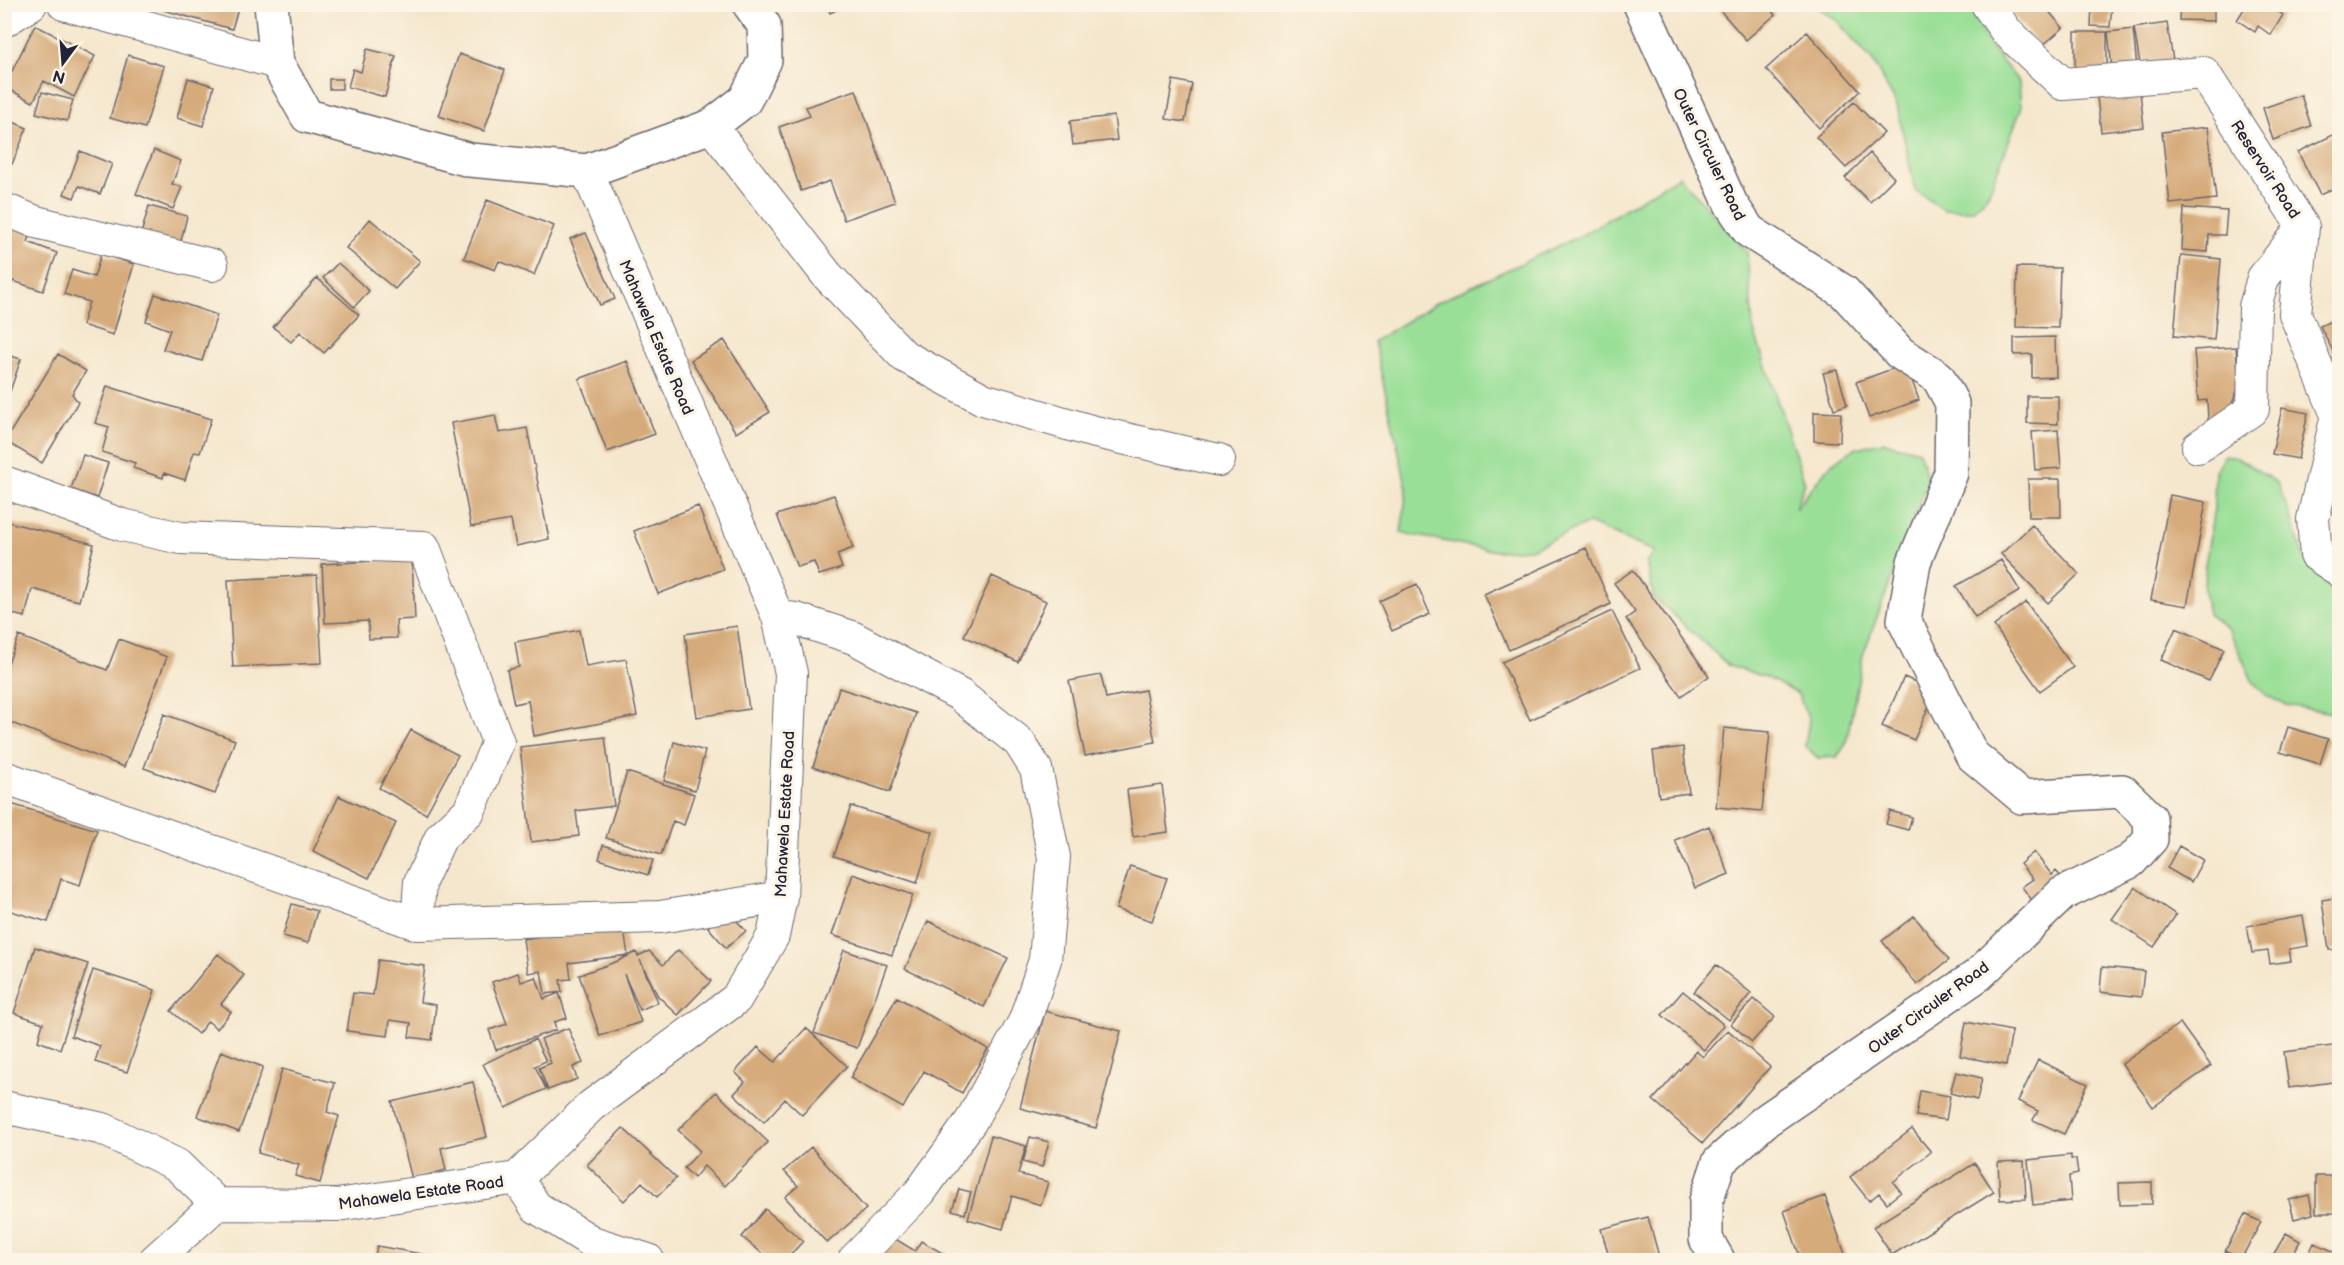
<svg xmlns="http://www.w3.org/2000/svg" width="2344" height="1265" font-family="'Balsamiq Sans',sans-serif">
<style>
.green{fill:#9adf97;stroke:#5e8069;stroke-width:1.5}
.building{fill:#d6ab7c}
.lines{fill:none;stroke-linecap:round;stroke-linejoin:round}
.minor-casing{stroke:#6c676e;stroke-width:34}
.tertiary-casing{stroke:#6c676e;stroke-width:36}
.primary-casing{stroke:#6c676e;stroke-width:36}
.minor{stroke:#fff;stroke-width:32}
.tertiary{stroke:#fff;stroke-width:33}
.primary{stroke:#fff;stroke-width:33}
.labels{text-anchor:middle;stroke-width:6;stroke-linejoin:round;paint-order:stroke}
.street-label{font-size:16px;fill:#22223b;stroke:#fcf5e5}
</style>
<rect width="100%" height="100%" fill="#fcf5e5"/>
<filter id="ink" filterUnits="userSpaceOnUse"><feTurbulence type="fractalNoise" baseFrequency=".0167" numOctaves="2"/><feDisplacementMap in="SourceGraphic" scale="12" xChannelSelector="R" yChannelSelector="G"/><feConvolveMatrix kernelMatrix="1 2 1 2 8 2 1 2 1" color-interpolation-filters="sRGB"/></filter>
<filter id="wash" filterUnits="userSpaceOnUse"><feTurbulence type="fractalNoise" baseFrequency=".008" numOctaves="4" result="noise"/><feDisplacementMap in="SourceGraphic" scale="24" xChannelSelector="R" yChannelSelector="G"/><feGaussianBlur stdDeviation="1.35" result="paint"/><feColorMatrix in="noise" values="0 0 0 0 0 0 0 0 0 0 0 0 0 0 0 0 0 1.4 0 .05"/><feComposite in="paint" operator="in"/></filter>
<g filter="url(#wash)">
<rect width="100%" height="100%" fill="#f5e7cd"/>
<path class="green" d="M1814,5H1970L1989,45L2019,82L2021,109L1988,195L1973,210H1944L1915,190L1897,105L1872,60L1836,20Z
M1679,176L1747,252L1753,328L1805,483L1795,509L1831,464L1856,448L1883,442L1919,451L1928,480L1863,655L1846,744L1837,757L1818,758L1805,746L1809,720L1798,694L1766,677L1729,666L1654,597L1646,563L1655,552L1589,523L1530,549L1496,551L1401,533L1407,489L1374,341L1436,303L1582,235Z
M2224,455L2237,457L2277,483L2289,512L2304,558L2339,597V714L2286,705L2267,696L2253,682L2229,630L2208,614L2204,590L2205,566L2214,508L2215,472Z"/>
<g id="blocks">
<path class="building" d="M826,4H848L830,13Z
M1719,4H1766L1775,15L1746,40L1717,7Z
M2020,4H2050L2046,8L2063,28L2041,47L2011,13Z
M2092,4H2112L2110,27L2091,26Z
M2180,4H2214V21L2179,20Z
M2247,4H2267L2283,15L2271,35L2258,26L2255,32L2237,20Z
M157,5H239L232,29L156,8Z
M2167,23L2173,60L2140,64L2134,28Z
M35,25L95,56L74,97L44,81L33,102L4,87Z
M2133,29L2137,67L2112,69L2108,32Z
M1807,32L1860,91L1819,128L1766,69Z
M2075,32H2107V71H2075Z
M367,49L396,56L385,97L348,87L353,69L361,72Z
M459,54L505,70L484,131L439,116Z
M128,55L164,66L145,128L110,118Z
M188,78L214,86L203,126L177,118Z
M329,79H342V89H329Z
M1173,80L1192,84L1185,122L1166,119Z
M856,90L895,202L844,220L830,181L801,191L779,127L810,116L806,107Z
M42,92L73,100L67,121L36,113Z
M2140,92L2144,127L2101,132L2097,97Z
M2301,95L2311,126L2273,140L2263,108Z
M1854,102L1884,133L1846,168L1816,137Z
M1114,116L1117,140L1073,145L1070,121Z
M4,118L27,128L12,164L4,161Z
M2208,127L2216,199L2170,204L2162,132Z
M2335,134L2340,142V185L2320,195L2298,152Z
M154,150L181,161L172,184L182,187L173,209L136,194Z
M80,151L112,164L100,194L79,186L74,198L64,194Z
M1870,153L1894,178L1870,202L1845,178Z
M487,200L554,226L534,275L499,261L495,270L464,258Z
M2340,201V230H2339L2332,203Z
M149,206L187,216L180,245L141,234Z
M2184,208L2227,211L2225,235H2209L2208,252L2182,250Z
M370,219L420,261L395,289L346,248Z
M4,222L32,231L28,242L57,253L43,291L13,281L5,303Z
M586,233L615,299L600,305L570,239Z
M101,254L134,264L113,335L82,325L89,302L64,294L72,270L94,277Z
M2181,255L2221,259L2214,340L2174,336Z
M338,263L369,291L354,307L323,278Z
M2017,267L2060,268L2058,328L2016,327Z
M317,278L359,315L324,353L300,332L291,342L273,327Z
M155,294L217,315L202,361L163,349L170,330L146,321Z
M2340,317V365L2320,326Z
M2055,337L2056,377L2032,378V354L2014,355V338Z
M724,340L770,412L736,433L691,360Z
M2236,347L2239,386L2226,419L2208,420L2207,400L2198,401L2194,350Z
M4,354L21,359L5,406H4Z
M58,354L86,371L72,394L78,402L42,463L5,441Z
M627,361L655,434L607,452L579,379Z
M1906,364L1919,400L1869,418L1856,382Z
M1837,370L1847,405L1834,409L1823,373Z
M107,386L211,419L200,453L194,452L185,480L164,473L163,478L133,468L135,463L102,452L109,427L95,423Z
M2027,396H2058V424L2027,423Z
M2282,408L2308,413L2298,459L2272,454Z
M1814,412L1841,413L1840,442L1814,441Z
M495,415L499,433L527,428L549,539L516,546L511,520L471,527L451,423Z
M2058,430L2061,468L2035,470L2032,432Z
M83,455L108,463L97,498L71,489Z
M2028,479H2060L2061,517H2029Z
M834,495L853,548L837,554L842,568L819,575L814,562L797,567L777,515Z
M2170,495L2206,502L2187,606L2151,600Z
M698,506L723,569L658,594L634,531Z
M4,521L94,544L79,601L32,589L25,617L4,612Z
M2032,525L2079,574L2048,603L2001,554Z
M1586,548L1611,604L1509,650L1484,594Z
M412,559L415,619L396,620L397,638L369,639L368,621L325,623L322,564Z
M2001,560L2020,591L1975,617L1956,586Z
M1633,570L1709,676L1681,696L1626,619L1635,612L1614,583Z
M317,575L322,663L233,667L228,580Z
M992,576L1046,601L1018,662L964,636Z
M1417,584L1430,614L1392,631L1379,601Z
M2026,602L2073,667L2040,691L1994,626Z
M1612,611L1640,668L1530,720L1502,662Z
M737,626L749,709L697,717L685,634Z
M2176,628L2224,649L2209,681L2161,660Z
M579,630L586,666L626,659L637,716L534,736L528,701L514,704L507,670L519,667L515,642Z
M19,636L107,670L119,639L167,657L124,767L4,720V673Z
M1101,675L1106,698L1145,690L1155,742L1085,756L1069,681Z
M1904,677L1936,691L1914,740L1882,726Z
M839,688L916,713L890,792L813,767Z
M164,714L235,740L215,794L144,768Z
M2288,727L2328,739L2320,764L2280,752Z
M1724,728L1770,732L1762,811L1716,807Z
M411,730L458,755L426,814L379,788Z
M605,737L614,806L576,811L579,836L531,842L520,747Z
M674,742L705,751L695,790L664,781Z
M1683,747L1689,793L1659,797L1653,751Z
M627,772L694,794L684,825L673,821L661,855L606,838Z
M1162,785L1168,832L1133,837L1127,790Z
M339,796L396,823L369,878L313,851Z
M11,804L97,830L80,885L61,879L48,922L4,909V826Z
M851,806L933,832L917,883L834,856Z
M1890,811L1912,817L1908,830L1886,824Z
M1709,826L1729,874L1695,888L1675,840Z
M603,845L653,860L648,875L599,859Z
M2179,846L2203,860L2191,882L2167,868Z
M2034,852L2052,875L2056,871L2067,884L2037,907L2022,887L2033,879L2020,864Z
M1130,866L1167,878L1152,921L1116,909Z
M853,874L913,895L892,955L832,935Z
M2135,887L2176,915L2154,947L2112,919Z
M2340,897V949L2329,950L2322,900Z
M292,904L317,911L308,943L283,936Z
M727,910L746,931L726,948L708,927Z
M1914,916L1949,960L1917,985L1882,941Z
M2303,916L2308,946L2289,949L2291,961L2270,964L2268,951L2252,953L2247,926Z
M928,921L1008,958L984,1007L905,969Z
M623,924L628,955L569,963L571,979L560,980L562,992L545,994L541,971L528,973L523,939Z
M35,947L88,964L60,1049L38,1041L43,1023L14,1013Z
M678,950L711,981L678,1015L658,996L640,960L658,1002L640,1010L624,974L641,1022L600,1036L579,975L618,961L636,952L638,956L649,951L663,965Z
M844,950L887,965L857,1048L814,1033Z
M218,954L244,975L221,1004L231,1012L217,1029L208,1021L198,1034L171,1011Z
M378,960L425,966L420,1002L436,1005L432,1040L409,1037L411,1023L390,1020L388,1036L347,1031L353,993L373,995Z
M1716,965L1751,993L1729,1020L1694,992Z
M2102,967L2144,971L2141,997L2100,992Z
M93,970L155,990L127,1072L95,1062L100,1046L71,1036Z
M518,973L521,982L536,977L544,999L559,993L567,1018L554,1022L556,1030L496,1050L489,1030L507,1024L492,982Z
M1683,991L1724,1025L1704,1050L1662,1015Z
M897,997L988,1049L962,1093L924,1071L903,1108L850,1078Z
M1754,999L1775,1017L1752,1042L1731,1024Z
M1045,1011L1121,1031L1096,1128L1020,1108Z
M1966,1022L2012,1031L2006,1065L1960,1056Z
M2180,1023L2211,1066L2153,1107L2122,1064Z
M568,1028L583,1063L573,1067L577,1079L548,1090L539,1068L551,1063L541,1039Z
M806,1028L847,1066L802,1115L785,1099L764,1122L734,1094L745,1082L735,1072L758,1047L775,1062Z
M1728,1030L1770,1067L1703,1143L1653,1100L1696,1051L1703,1057Z
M535,1039L546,1061L535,1066L546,1089L506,1108L483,1064Z
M2340,1045V1081L2289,1088L2284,1052Z
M221,1051L263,1067L239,1132L197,1116Z
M2038,1060L2088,1084L2064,1134L2033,1120L2038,1111L2018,1101Z
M282,1069L335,1083L327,1112L339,1116L320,1183L295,1176L299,1165L258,1153Z
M1956,1072L1982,1078L1977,1100L1950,1093Z
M473,1082L487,1137L441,1148L446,1170L412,1179L392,1102Z
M1920,1091L1950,1096L1946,1120L1916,1116Z
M716,1092L768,1142L725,1186L704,1166L694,1178L684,1168L700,1151L678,1130Z
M623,1128L676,1178L657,1197L642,1182L624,1201L587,1165Z
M1912,1129L1931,1152L1893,1182L1901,1192L1887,1203L1879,1193L1869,1201L1850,1177Z
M991,1136L1026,1146L1018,1174L1048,1182L1041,1205L1012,1196L1003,1229L968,1219Z
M1030,1137L1049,1142L1042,1167L1023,1162Z
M811,1147L866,1209L827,1243L785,1197L798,1186L784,1171Z
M2071,1155V1159H2076L2078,1174L2069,1176L2071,1201L2033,1205L2028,1160Z
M2024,1161L2026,1199L2000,1200L1998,1162Z
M1975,1163L1994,1192L1892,1255L1873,1227Z
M2316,1176H2340V1213H2316Z
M2152,1182V1204L2120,1205L2119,1183Z
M959,1189L971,1192L965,1214L952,1210Z
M2309,1195L2313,1214L2294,1219L2289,1200Z
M1825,1196L1847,1260H1801L1784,1211Z
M765,1209L803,1241L786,1260H770L742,1237Z
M2245,1214L2261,1222L2241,1259L2225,1251Z
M1648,1217L1660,1260H1610L1601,1229Z
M2286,1233L2300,1241L2290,1260H2279L2272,1257Z
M892,1237L915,1251L921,1241L955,1260H878Z
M2314,1243L2340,1254V1260H2306Z
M377,1246L449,1259V1260H374Z"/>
</g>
</g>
<g filter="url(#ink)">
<use href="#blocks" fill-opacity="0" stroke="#6c676e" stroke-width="1.5"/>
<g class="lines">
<defs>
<path id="minor" d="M64,4L277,63
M1987,4L2006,31L2063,84L2204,73L2303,227L2295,314L2337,415L2313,519L2316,555L2340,571
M4,21L31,4
M711,126L827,275L904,356L983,399L1091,431L1219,460
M4,209L36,222L212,265
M2198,447L2253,409L2255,307L2263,278L2303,227
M4,482L122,525L181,538L424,547L498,742L469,811L441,837L420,882L417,924
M778,617L796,619L854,638L960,695L1019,742L1036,769L1054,857L1045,960L1025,1020L971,1121L920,1192L854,1260
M4,777L417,924L660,917L781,897
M4,1107L103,1129L177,1165L217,1204
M517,1178L536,1207L592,1242L648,1260
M155,1260L217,1204L337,1205L517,1178L591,1106L736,999L773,936L781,897L791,673L778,617L587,171"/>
<path id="tertiary" d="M1640,4L1731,204L1749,231L1844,292L1900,353L1938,377L1952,403L1951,473L1914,562L1904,620L1972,755L2022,797L2122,791L2150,818L2151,839L2131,861L2062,894L1978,975L1765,1121L1719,1162L1706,1201V1239L1718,1260"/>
<path id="primary" d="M271,4L277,63L307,116L470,160L587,171L711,126L745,100L765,60L764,25L749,4"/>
</defs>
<use href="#minor" class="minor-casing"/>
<use href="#tertiary" class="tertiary-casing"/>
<use href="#primary" class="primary-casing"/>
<use href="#minor" class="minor"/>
<use href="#tertiary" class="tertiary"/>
<use href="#primary" class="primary"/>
</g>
</g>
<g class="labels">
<g class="street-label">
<text transform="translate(1710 154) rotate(64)" y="6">Outer Circuler Road</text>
<text transform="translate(2266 169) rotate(57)" y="6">Reservoir Road</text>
<text transform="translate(657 337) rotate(67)" y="6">Mahawela Estate Road</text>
<text transform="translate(784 814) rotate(-87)" y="6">Mahawela Estate Road</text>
<text transform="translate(1928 1007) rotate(-36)" y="6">Outer Circuler Road</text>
<text transform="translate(421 1192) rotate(-8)" y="6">Mahawela Estate Road</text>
</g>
</g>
<rect width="2344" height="1265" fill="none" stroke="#fcf5e5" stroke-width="24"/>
<g transform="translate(63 63) rotate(196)" stroke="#fcf5e5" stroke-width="4.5" paint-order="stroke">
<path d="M0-4.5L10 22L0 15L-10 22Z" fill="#22223b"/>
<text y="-9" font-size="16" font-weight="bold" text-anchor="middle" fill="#22223b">N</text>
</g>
</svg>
